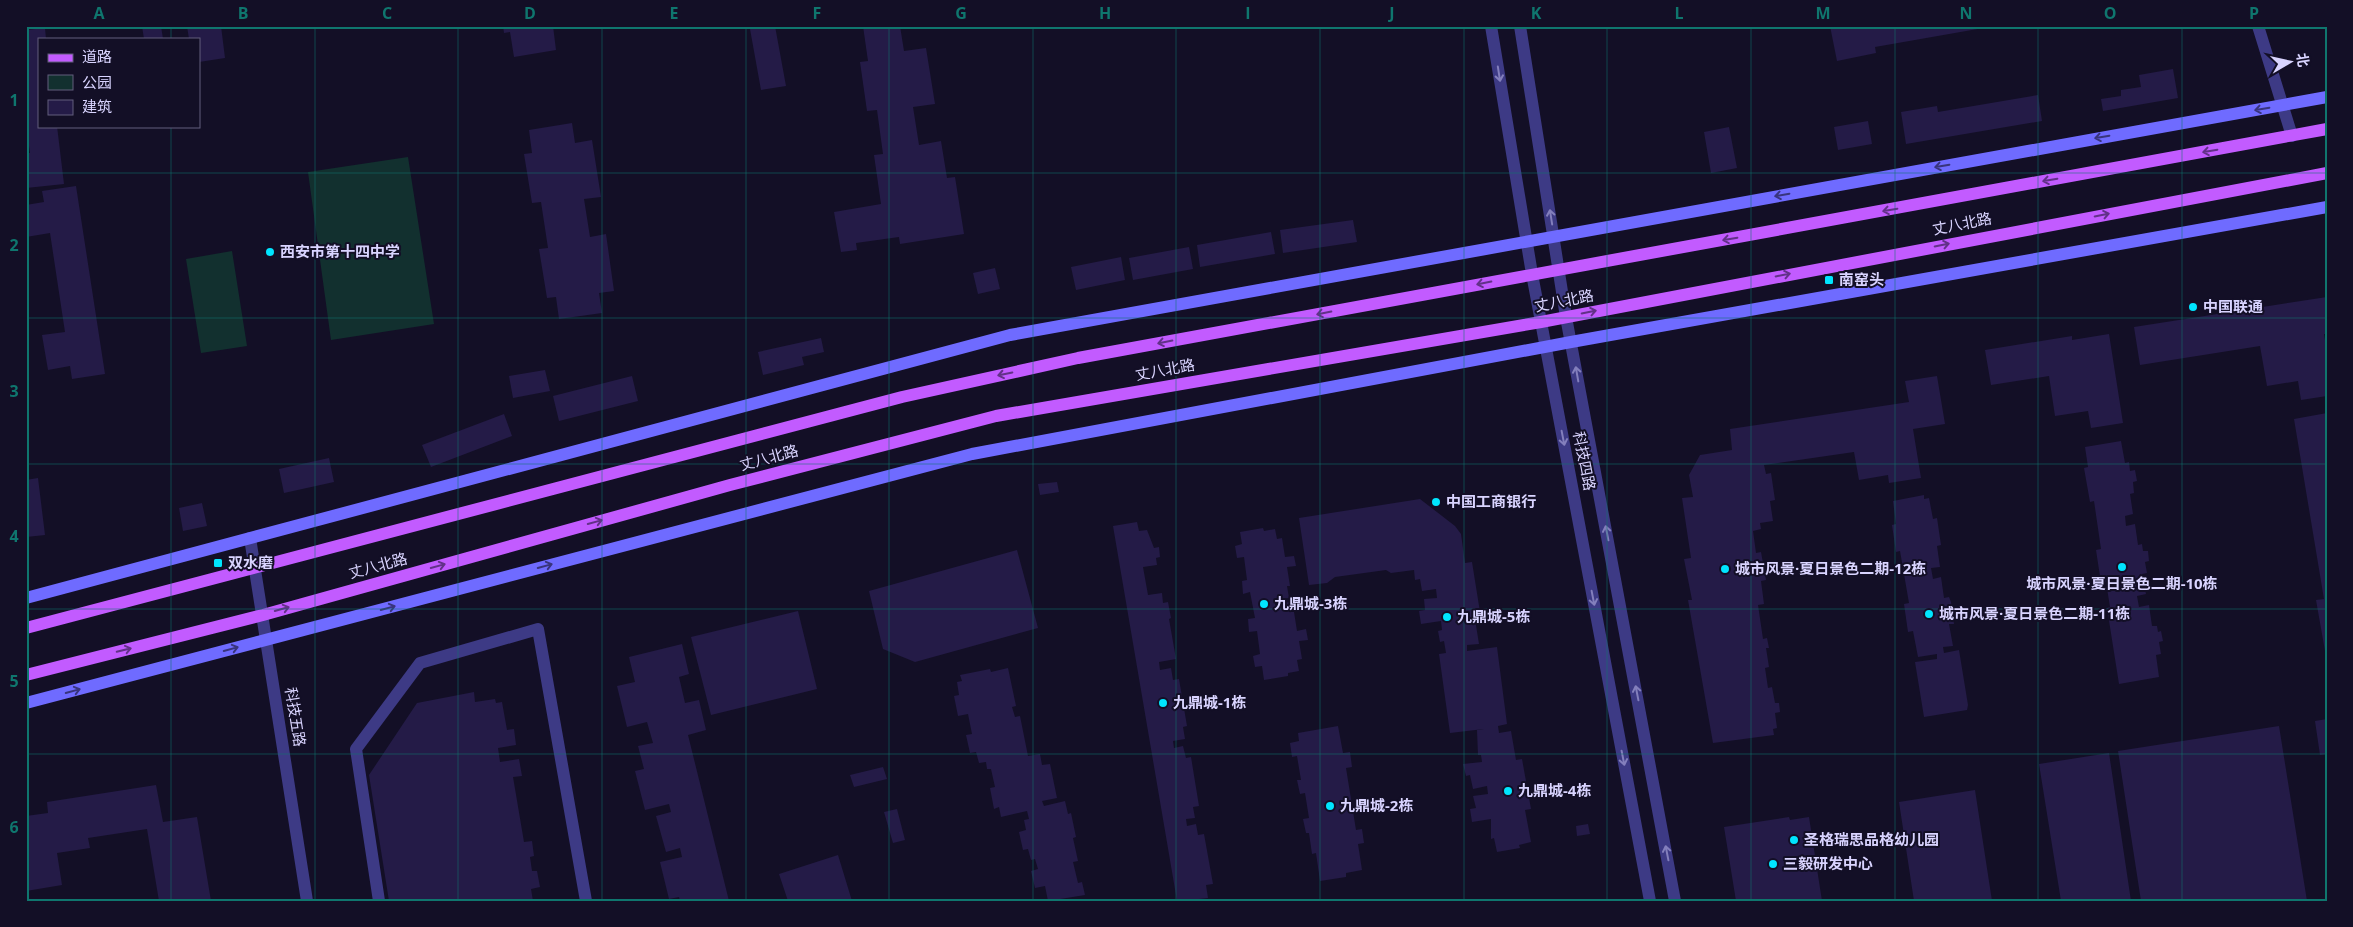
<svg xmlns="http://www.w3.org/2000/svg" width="2353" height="927" font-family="'Open Sans','Noto Sans SC',sans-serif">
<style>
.green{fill:#12302f}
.building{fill:#241b47}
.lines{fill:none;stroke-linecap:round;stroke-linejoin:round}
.minor{stroke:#3d3a85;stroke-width:12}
.tertiary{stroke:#3d3a85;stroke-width:12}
.secondary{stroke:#6f6bff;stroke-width:12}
.primary{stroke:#c25bff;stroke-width:12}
.oneway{stroke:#837fbc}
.oneway2{stroke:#38347d}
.oneway3{stroke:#623188}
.grid{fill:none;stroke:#0f766e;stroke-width:1;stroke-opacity:0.55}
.poi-dot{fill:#00e5ff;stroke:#130f26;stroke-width:2}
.labels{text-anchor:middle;stroke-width:4;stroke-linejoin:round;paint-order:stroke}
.street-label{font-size:15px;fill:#d9d4ff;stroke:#130f26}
.poi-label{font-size:15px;font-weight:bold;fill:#d9d4ff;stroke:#130f26;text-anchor:start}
.neatline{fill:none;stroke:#0f766e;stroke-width:2}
.grid-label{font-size:16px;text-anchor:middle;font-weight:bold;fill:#0f766e}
</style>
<rect width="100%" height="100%" fill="#130f26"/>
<path class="green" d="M408,157L434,324L331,340L308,172Z
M232,251L247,346L201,353L186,259Z"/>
<path class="building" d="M142,26H161L163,39H144Z
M187,26H221L225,58L199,62V39H189Z
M503,26H553L556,50L514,57L510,32L504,33Z
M764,26H775L786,86L761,90L750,29Z
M863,26H900L904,51L926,48L935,104L913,107L919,145L941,141L947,178L955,177L964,234L900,244L899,237L856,243L857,250L841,252L834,212L881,204L874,155L883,154L877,110L867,111L860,62L868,61Z
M1830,26H1989V27L1875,47L1876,53L1837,61Z
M45,28L46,39H39V126H57L64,184L26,188V153H30L26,125V30Z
M2173,69L2178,98L2103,111L2101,99L2121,96V90L2141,87L2139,75Z
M2038,95L2042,121L1906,144L1901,112L1937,106L1938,112Z
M1868,121L1872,144L1838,150L1834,127Z
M572,123L575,143L592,140L601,197L584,199L590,237L606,234L614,291L599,293L602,313L559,319L556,297L547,298L539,249L548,248L541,202L532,203L524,154L532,153L529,130Z
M1729,127L1737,168L1711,173L1704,132Z
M76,186L105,374L72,379L70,366L48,370L42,335L65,332L50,233L26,237V205L44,202L42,191Z
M1353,220L1357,242L1283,253L1280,230Z
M1271,232L1275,254L1200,267L1197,245Z
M1189,247L1193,269L1133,280L1129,258Z
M1121,257L1125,280L1076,290L1071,267Z
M995,268L1000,289L978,294L973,273Z
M2327,297V334H2324L2327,352V396L2301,400L2298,381L2267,386L2260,346L2140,365L2134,327Z
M2109,334L2123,423L2091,428L2088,411L2055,416L2049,376L1991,385L1985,350L2072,336V340Z
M821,338L824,352L802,357L804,365L763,375L758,352Z
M545,370L550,391L513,398L509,376Z
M632,376L638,401L559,421L553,396Z
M1937,376L1945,424L1913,429L1921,478L1889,483L1888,475L1859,480L1854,452L1764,465L1766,474L1771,473L1775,500L1770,501L1773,521L1760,523L1761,529L1753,531L1756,553L1761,552L1766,580L1761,581L1764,604L1758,605L1763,639L1767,638L1769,648H1766L1769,667L1765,668L1768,688L1772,687L1775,703H1779L1780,712L1775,713L1777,728L1773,729L1774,735L1713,743L1688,600H1692L1684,559L1691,558L1682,498L1693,497L1689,475L1700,455L1732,450L1730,429L1909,402L1905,381Z
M2327,413V650L2325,651L2316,600L2324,599L2294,419Z
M504,414L512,436L431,467L422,445Z
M2121,441L2125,463L2129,462L2130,471L2135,470L2137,481L2133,482L2134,493L2130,494L2133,514L2125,516L2126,526L2135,524L2138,545L2142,544L2143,551H2148L2149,561L2145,562L2147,573L2142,574L2146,594L2137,596L2139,607L2149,605L2152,626H2157L2158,632L2161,631L2163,641L2159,642L2161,654L2156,655L2159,677L2119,684L2107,608L2110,607L2106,582L2101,583L2096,550L2101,549L2094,501L2090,502L2084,468L2088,467L2085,447Z
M329,458L334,482L284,493L279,469Z
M38,478L45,535L26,537V480Z
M1057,482L1059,492L1040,495L1038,484Z
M1924,495V499L1929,498L1933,519L1937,518L1941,545L1937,546L1940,567L1931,568L1933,579L1941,577L1944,598L1949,597L1951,602L1954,624H1949L1953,646L1943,647L1944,653L1959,650L1968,705L1967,710L1924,717L1915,662L1937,659V654L1918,657L1913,631L1908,632L1904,604L1909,603L1900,551L1896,552L1892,525L1896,524L1893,501Z
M1420,499L1455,526L1461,534L1465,563L1472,562L1480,612L1474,613L1479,644L1467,645V651L1497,647L1507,724L1498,726L1499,733L1511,731L1516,760L1522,759L1531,809L1525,810L1531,842L1519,845L1520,848L1497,852L1494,838L1491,839V819L1472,822L1470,809L1476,808L1473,796L1488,794L1487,786L1473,789L1470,775L1466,776L1463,764L1482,762L1481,755H1478L1477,730L1484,729L1450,733L1439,654L1446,653L1444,641L1440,642L1438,631L1442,630L1441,621L1421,624L1419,611L1425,610L1424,599L1437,598L1436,589L1422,591L1420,579L1415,580L1414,570L1391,573L1386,570L1335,577L1327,583L1309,585L1299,518Z
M202,503L207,526L183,531L179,508Z
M1137,522L1139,531L1147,530L1154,548L1159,547L1160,557L1156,558L1157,565L1143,567L1148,595L1162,593L1163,603L1168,602L1171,618L1169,619L1176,659L1159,662L1160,670L1171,668L1173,680L1179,679L1187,726L1183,727L1185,739L1173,741L1174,748L1183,746L1186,758L1191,757L1199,806L1193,807L1195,818L1186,819L1187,826L1196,824L1198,835L1204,834L1213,884L1206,885L1208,898L1199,899L1200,901H1177L1113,526Z
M1263,528L1264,531L1275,529L1277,539L1282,538L1285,557L1294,556L1296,566L1287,567L1290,586H1287L1289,598L1275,600V605L1289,602L1291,612H1294L1297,631L1306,629L1308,640L1299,641L1302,659L1297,660L1299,671L1288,673V676L1264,680L1262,666L1255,667L1253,656L1260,654L1257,631L1249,632L1248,619L1255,618L1250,592L1243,594L1242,581L1247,580L1244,557L1237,558L1235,546L1242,544L1240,532Z
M1017,550L1038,628L915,662L883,649L869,591Z
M798,611L817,689L711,715L691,637Z
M682,644L689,674L679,677L685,703L699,700L706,730L688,735L729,901H680L679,897L669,899L660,862L682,857L680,848L666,852L656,816L671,812L669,804L645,810L635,771L644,769L638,746L653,743L647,722L627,727L617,686L635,682L629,657Z
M1008,668L1016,706L1012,707L1015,717L1020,716L1028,756L1040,754L1042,765L1050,764L1057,798L1042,801L1044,806L1065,801L1068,814L1071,813L1076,837L1073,838L1078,861L1073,862L1078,883L1082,882L1085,895L1048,901L1045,886L1035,888L1031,871L1038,869L1035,859L1031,860L1028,849L1023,850L1019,832L1026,830L1024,820L1029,819L1027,811L1001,817L999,807L994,809L990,788L995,787L991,769H987L986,762L979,763L976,752L970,753L966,735L972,734L968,714L958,716L954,696L959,695L957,682L962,681L960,675L990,669L991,672Z
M474,692L475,702L495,699L496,703L502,702L507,730L514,729L516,745L498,748L500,762L519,759L522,776L513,777L524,842L532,841L534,856L530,857L532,871H537L540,887L531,889L533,901H389L369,775L417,703Z
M2327,719V754L2320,755L2315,721Z
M1338,726L1343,753L1350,752L1352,767L1346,768L1356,830L1362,829L1364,843L1358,844L1362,870L1346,873V877L1320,881L1316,853L1312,854L1309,833H1306L1303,819L1309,818L1305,793L1300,794L1297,780H1301L1297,756L1292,757L1290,743L1299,741L1298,733Z
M2279,726L2307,901H2141L2118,751Z
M2109,753L2131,901H2061L2039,764Z
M883,767L887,779L854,787L850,775Z
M156,785L163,822L197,817L211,901H159L147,829L88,838L90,848L57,853L62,885L26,891V816L48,813L47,802Z
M1975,790L1992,901H1914L1899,802Z
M897,809L905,840L893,843L884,812Z
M1789,817L1790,820L1809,817L1822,901H1736L1724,827Z
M1588,824L1590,834L1577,836L1576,826Z
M838,855L852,901H788L779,874Z"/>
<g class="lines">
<path class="minor" d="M379,901L356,749L420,663L538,629L586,901"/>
<path class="tertiary" d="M1491,26L1532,274L1650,901
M1520,26L1566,317L1675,901
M2258,26L2292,136
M250,538L307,901"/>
<path class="secondary" d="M26,598L1010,335L2327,97
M26,703L972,454L1571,342L2327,207"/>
<path class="primary" d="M26,628L902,397L1078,358L2327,129
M26,675L263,615L730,485L996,416L1541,322L2327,173"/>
</g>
<defs><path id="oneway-shaft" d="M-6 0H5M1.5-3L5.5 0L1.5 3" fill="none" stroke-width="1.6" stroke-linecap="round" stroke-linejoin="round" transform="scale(1.25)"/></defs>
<g class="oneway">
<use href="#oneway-shaft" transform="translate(1499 74) rotate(81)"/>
<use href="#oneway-shaft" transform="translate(1551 217) rotate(-99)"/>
<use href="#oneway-shaft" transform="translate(1577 374) rotate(-100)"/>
<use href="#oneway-shaft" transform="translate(1563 438) rotate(79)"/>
<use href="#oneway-shaft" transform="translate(1607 533) rotate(-101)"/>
<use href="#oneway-shaft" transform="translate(1593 598) rotate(79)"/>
<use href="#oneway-shaft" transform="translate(1637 693) rotate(-101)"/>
<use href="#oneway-shaft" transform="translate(1623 758) rotate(79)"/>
<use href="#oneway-shaft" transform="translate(1667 853) rotate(-101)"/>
</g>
<g class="oneway2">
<use href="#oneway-shaft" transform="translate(2262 109) rotate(170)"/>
<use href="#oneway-shaft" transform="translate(2102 137) rotate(170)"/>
<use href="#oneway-shaft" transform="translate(1942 166) rotate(170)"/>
<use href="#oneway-shaft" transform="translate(1782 195) rotate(170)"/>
<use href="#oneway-shaft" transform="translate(545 566) rotate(-15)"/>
<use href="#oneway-shaft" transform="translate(388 608) rotate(-15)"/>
<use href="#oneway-shaft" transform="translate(231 649) rotate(-15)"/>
<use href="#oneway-shaft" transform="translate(73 691) rotate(-15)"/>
</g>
<g class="oneway3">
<use href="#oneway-shaft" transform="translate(2210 151) rotate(170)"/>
<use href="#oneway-shaft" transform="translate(2050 180) rotate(170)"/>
<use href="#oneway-shaft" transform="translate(1890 210) rotate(170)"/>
<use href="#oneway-shaft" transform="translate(2102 215) rotate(-11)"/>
<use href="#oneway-shaft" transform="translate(1730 239) rotate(170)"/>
<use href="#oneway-shaft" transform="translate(1942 245) rotate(-11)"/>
<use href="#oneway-shaft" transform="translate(1783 275) rotate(-11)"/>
<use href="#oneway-shaft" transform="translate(1484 283) rotate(169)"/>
<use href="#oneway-shaft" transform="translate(1589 312) rotate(-11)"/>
<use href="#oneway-shaft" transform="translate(1324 313) rotate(169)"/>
<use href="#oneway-shaft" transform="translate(1165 342) rotate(169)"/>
<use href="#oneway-shaft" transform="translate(1005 374) rotate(168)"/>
<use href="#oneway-shaft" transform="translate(595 522) rotate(-15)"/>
<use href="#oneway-shaft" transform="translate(438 566) rotate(-15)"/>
<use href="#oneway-shaft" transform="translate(282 609) rotate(-16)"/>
<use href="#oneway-shaft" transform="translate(124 650) rotate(-14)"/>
</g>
<path class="grid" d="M171,26V39M315,26V901M458,26V901M602,26V901M746,26V901M889,26V901M1033,26V901M1176,26V901M1320,26V901M1464,26V901M1607,26V901M1751,26V901M1895,26V901M2038,26V901M2182,26V901M171,126V901M26,173H2327M26,318H2327M26,464H2327M26,609H2327M26,754H2327"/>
<g class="poi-dot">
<circle cx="270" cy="252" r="5"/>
<rect x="1824" y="275" width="10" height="10" rx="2.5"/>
<circle cx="2193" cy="307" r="5"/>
<circle cx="1436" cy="502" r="5"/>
<rect x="213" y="558" width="10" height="10" rx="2.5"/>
<circle cx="2122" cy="567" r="5"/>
<circle cx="1725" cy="569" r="5"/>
<circle cx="1264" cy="604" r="5"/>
<circle cx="1929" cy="614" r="5"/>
<circle cx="1447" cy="617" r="5"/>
<circle cx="1163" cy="703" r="5"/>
<circle cx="1508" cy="791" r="5"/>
<circle cx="1330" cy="806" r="5"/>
<circle cx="1794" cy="840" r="5"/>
<circle cx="1773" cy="864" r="5"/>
</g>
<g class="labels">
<g class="street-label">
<text transform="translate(1962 224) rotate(-11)" y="5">丈八北路</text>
<text transform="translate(1564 301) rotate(-11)" y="5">丈八北路</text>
<text transform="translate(1165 370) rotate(-10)" y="5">丈八北路</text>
<text transform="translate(769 458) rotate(-15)" y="5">丈八北路</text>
<text transform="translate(1584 461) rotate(79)" y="5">科技四路</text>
<text transform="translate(378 566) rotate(-15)" y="5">丈八北路</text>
<text transform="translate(295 717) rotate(81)" y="5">科技五路</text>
</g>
<g class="poi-label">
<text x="280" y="257">西安市第十四中学</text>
<text x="1839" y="285">南窑头</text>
<text x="2203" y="312">中国联通</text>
<text x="1446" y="507">中国工商银行</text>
<text x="228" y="568">双水磨</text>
<text x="1735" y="574">城市风景·夏日景色二期-12栋</text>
<text x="2122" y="589" text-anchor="middle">城市风景·夏日景色二期-10栋</text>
<text x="1274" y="609">九鼎城-3栋</text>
<text x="1939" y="619">城市风景·夏日景色二期-11栋</text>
<text x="1457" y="622">九鼎城-5栋</text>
<text x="1173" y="708">九鼎城-1栋</text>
<text x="1518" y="796">九鼎城-4栋</text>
<text x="1340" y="811">九鼎城-2栋</text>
<text x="1804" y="845">圣格瑞思品格幼儿园</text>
<text x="1783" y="869">三毅研发中心</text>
</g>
</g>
<rect width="2353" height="927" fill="none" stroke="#130f26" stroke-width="55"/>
<rect x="38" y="38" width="162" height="90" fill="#130f26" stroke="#625e7d"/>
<rect x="48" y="54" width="25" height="8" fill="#c25bff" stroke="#625e7d"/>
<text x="82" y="62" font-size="15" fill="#d9d4ff">道路</text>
<rect x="48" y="75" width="25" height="15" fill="#12302f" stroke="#625e7d"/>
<text x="82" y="88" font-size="15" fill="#d9d4ff">公园</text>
<rect x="48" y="100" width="25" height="15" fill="#241b47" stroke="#625e7d"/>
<text x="82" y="112" font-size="15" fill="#d9d4ff">建筑</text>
<g transform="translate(2290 62) rotate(81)" stroke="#130f26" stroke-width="4" paint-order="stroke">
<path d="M0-4L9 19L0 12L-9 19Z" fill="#d9d4ff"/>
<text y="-8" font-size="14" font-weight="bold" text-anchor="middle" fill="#d9d4ff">北</text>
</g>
<rect x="28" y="28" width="2298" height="872" class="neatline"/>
<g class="grid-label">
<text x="99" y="19">A</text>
<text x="243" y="19">B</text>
<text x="387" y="19">C</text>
<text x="530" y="19">D</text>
<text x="674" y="19">E</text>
<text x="817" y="19">F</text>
<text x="961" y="19">G</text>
<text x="1105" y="19">H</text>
<text x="1248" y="19">I</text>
<text x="1392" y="19">J</text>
<text x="1536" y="19">K</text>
<text x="1679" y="19">L</text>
<text x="1823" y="19">M</text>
<text x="1966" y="19">N</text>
<text x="2110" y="19">O</text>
<text x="2254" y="19">P</text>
<text x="14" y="106">1</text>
<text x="14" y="251">2</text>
<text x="14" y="397">3</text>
<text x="14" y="542">4</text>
<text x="14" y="687">5</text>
<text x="14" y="833">6</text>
</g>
</svg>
